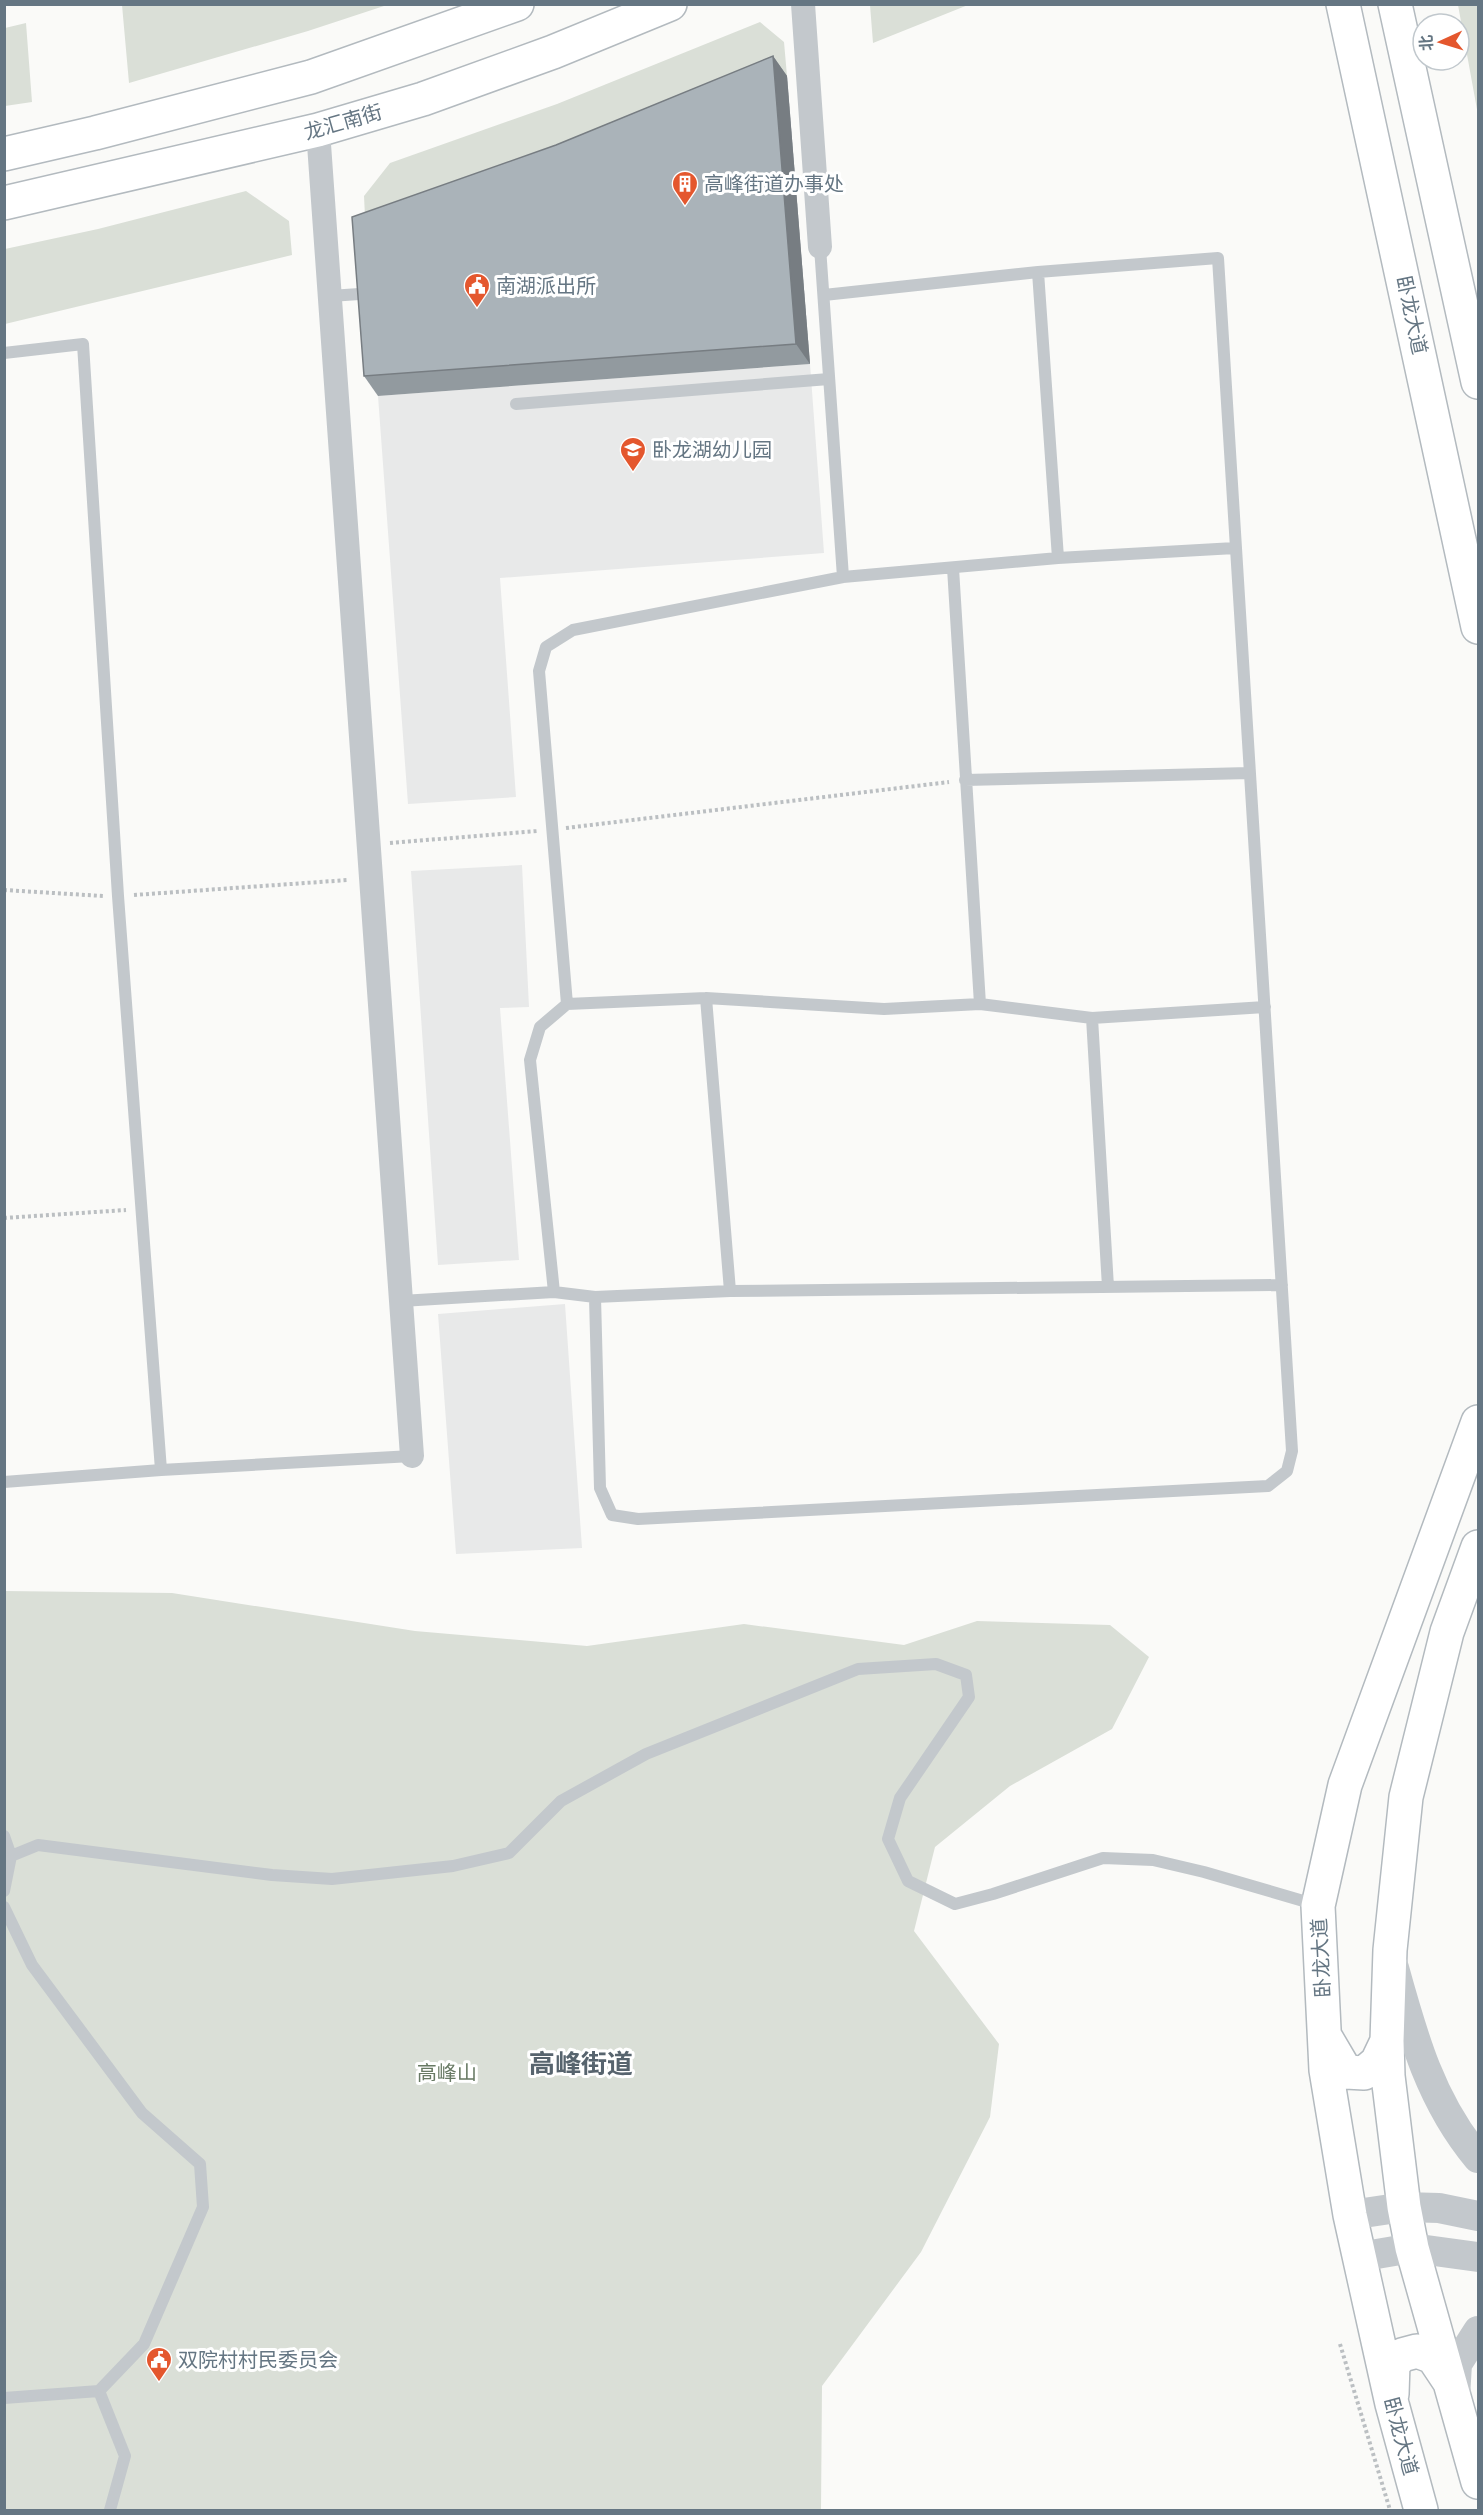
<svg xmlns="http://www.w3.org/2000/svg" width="1483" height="2515" font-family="Cabin,'Noto Sans SC',sans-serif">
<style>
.built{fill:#e8e9e9}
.green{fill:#dadfd7}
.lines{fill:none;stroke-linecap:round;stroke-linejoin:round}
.secondary-casing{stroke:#b3babf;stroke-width:36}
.path{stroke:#bbbfc2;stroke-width:4;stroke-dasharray:3 3;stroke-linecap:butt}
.service{stroke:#c3c8cc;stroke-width:12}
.minor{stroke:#c3c8cc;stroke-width:24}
.tertiary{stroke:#c3c8cc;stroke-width:30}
.secondary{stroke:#fff;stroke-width:33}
.wall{fill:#929a9f}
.shaded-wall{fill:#777d82}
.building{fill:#aab3b9;stroke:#777d82;stroke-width:1.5}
.labels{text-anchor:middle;stroke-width:6;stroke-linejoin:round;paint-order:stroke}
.street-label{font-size:20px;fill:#657683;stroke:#fff}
.poi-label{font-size:20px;fill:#657683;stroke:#fff;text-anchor:start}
.park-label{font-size:20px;fill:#687a64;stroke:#fff}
.district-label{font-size:26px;font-weight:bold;fill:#57646e;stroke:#fff}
</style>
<rect width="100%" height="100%" fill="#fafaf8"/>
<path class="built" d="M810,364L824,553L500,578L516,797L408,804L378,396Z
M522,865L529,1007L500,1008L519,1260L438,1265L411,871Z
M565,1304L582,1548L456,1554L438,1314Z"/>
<path class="green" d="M122,5V4L387,5L308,31L129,83Z
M870,5V4L968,5L873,43Z
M1458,5H1478V115Z
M760,22L784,42L787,76L366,237L364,196L390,163L557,104Z
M26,23L32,102L5,106V28Z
M246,191L289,221L292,255L5,324V249L98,229Z
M5,1591L172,1593L415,1631L587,1646L744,1624L904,1645L977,1621L1110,1625L1149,1657L1112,1729L1010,1786L935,1847L914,1931L999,2044L990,2117L921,2252L822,2386L821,2510H5Z"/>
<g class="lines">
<defs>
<path id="secondary" d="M1343,4L1478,627
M1395,4L1478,382
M4,154L95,133L311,77L517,4
M4,203L318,130L423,99L553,52L670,4
M1478,1547L1447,1632L1406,1797L1390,1950L1387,2041L1388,2076L1404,2207L1412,2248L1478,2482
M1326,2038L1346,2072L1364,2073L1377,2062L1387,2041
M1392,2394L1393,2364L1402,2355L1417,2351L1433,2357L1449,2381
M1421,2510L1392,2404L1350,2215L1326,2070L1318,1906L1345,1785L1478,1422"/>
</defs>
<use href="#secondary" class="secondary-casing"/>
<path class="path" d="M566,828L949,782
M390,843L538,831
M4,890L103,896
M134,895L348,880
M4,1218L126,1210
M1340,2344L1390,2510"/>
<path class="service" d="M820,247L843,577
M1038,272L1058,558
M330,296L374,293
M4,353L83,344L118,896L161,1470
M516,404L829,379
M953,568L980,1004
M965,780L1249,773
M706,998L730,1291
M567,1004L539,671L546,647L573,630L843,577L1058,558L1235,548
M1092,1018L1108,1287
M554,1292L530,1060L540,1027L567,1004L706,998L884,1009L980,1004L1092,1018L1265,1007
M595,1297L600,1488L612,1515L638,1519L1268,1486L1287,1471L1292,1451L1218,258L1038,272L824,295
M401,1301L554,1292L595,1297L730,1291L1282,1285
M4,1482L161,1470L412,1456
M4,1836L11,1856
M4,1891L11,1856L38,1845L272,1875L332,1879L453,1866L509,1853L561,1801L646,1754L858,1669L936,1664L966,1675L969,1697L900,1798L888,1839L908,1881L955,1904L993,1894L1103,1858L1153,1860L1204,1872L1317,1905
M4,1907L32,1965L142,2113L200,2164L203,2207L144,2344L99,2391L4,2398
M99,2391L125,2456L110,2510"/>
<path class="minor" d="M803,4L820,247
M318,130L412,1456"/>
<path class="tertiary" d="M1394,1968C1413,2037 1431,2102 1478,2158
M1350,2215L1404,2207L1439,2208L1478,2216
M1359,2257L1412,2248L1478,2257
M1455,2397L1457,2364L1478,2331"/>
<use href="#secondary" class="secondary"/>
</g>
<path class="wall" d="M773,56L787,76L810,364L378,396L364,376L556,145Z"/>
<path class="shaded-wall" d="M773,56L787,76L810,364L796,344Z"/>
<path class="building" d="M773,56L796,344L364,376L352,217L556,145Z"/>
<defs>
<symbol id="building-pin" viewBox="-11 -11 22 30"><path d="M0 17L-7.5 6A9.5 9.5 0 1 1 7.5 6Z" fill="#e4572e" stroke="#fff"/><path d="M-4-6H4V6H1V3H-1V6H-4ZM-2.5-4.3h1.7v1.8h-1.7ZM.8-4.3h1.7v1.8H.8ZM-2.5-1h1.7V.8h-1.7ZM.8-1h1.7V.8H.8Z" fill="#fff"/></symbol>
<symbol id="civic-pin" viewBox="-11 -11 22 30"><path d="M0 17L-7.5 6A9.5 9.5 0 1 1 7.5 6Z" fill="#e4572e" stroke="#fff"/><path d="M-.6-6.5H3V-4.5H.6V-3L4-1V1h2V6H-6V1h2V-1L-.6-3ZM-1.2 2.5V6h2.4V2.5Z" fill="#fff"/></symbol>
<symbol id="school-pin" viewBox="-11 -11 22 30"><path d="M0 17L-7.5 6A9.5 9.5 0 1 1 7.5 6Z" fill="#e4572e" stroke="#fff"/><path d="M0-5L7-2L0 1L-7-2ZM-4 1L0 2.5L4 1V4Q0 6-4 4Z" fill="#fff"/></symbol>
</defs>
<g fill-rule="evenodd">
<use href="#building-pin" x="670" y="169" width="30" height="40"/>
<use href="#civic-pin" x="462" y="271" width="30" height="40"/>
<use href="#school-pin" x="618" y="435" width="30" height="40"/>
<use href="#civic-pin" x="144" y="2345" width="30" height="40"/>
</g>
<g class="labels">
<g class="street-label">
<text transform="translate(343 122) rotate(-16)" y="7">龙汇南街</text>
<text transform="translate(1412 315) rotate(78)" y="7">卧龙大道</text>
<text transform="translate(1321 1958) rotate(-93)" y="7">卧龙大道</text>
<text transform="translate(1401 2436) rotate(75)" y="7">卧龙大道</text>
</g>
<g class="poi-label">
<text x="704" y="191">高峰街道办事处</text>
<text x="496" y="293">南湖派出所</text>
<text x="652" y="457">卧龙湖幼儿园</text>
<text x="178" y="2367">双院村村民委员会</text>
</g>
<g class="park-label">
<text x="447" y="2080">高峰山</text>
</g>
<g class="district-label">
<text x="581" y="2073">高峰街道</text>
</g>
</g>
<rect width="1483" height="2515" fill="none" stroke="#657683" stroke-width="12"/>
<g transform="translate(1441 42) rotate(266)"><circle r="28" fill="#ffffff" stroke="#c1c8cd" stroke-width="1.5"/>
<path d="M0-4.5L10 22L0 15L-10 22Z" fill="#e4572e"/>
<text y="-9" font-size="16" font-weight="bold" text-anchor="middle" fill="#657683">北</text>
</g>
</svg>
